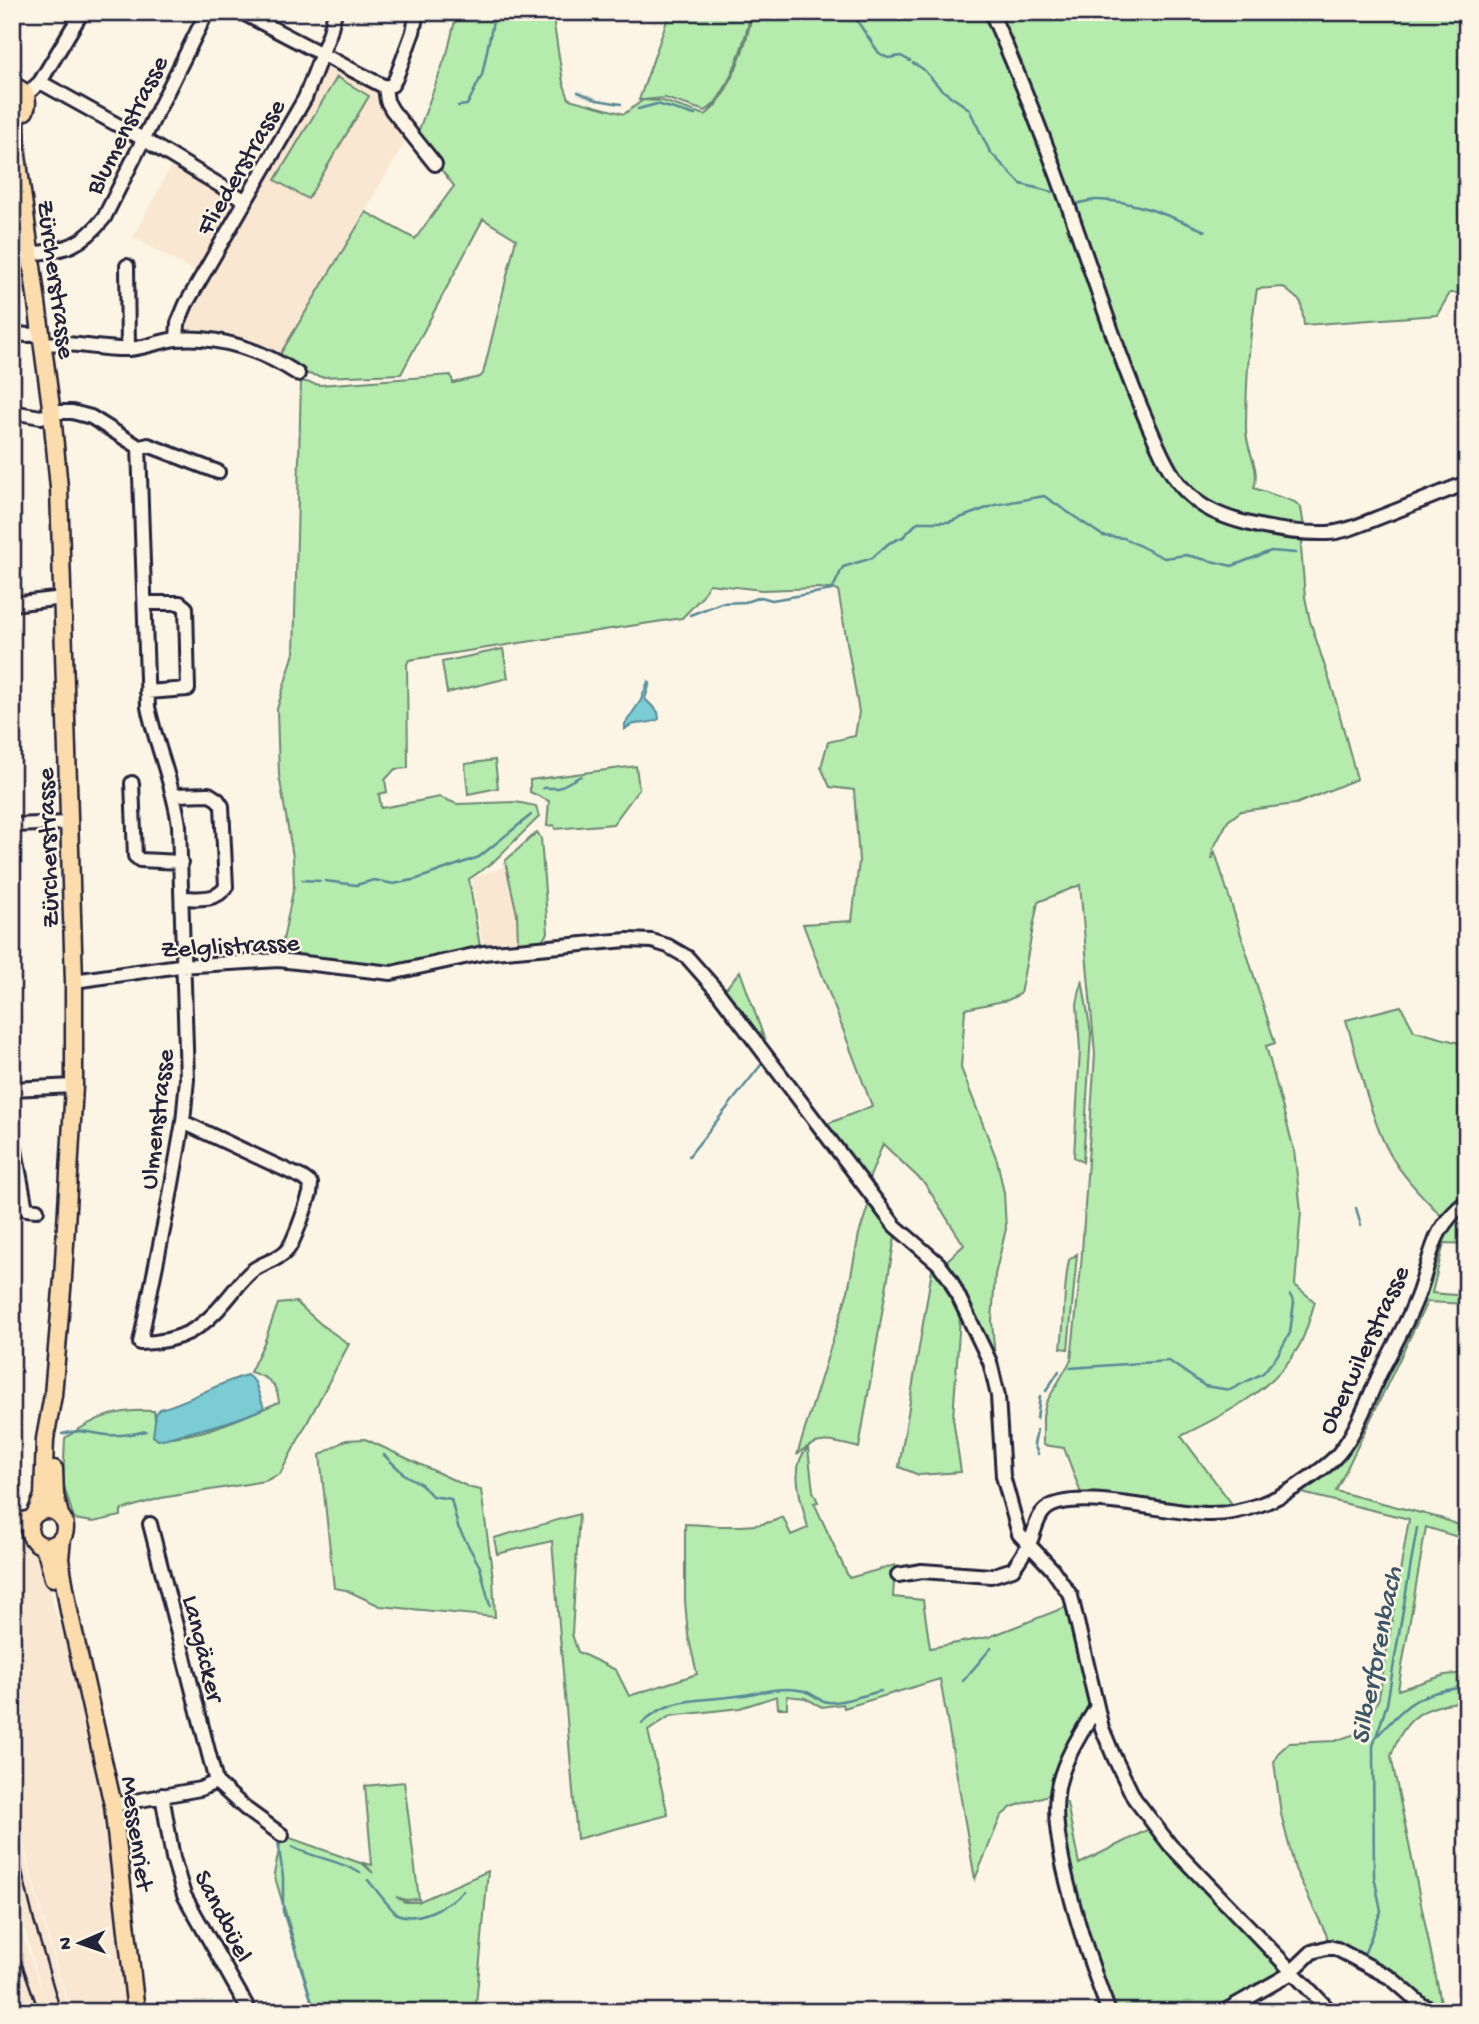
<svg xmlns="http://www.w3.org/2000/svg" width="1479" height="2024" font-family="'Gochi Hand',sans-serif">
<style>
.built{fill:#fae7d2}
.green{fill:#b5ebad;stroke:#6c8674;stroke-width:2}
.water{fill:#7bccd3;stroke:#578896;stroke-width:2}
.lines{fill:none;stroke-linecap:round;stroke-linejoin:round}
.stream{stroke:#578896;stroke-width:2.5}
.minor-casing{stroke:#22223b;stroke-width:18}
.major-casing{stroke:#22223b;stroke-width:21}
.minor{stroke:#fcf5e5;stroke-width:12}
.major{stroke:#fcdcac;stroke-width:16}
.rail{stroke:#22223b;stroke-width:2.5}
.labels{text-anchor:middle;stroke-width:5;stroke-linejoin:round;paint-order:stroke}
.street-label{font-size:26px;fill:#22223b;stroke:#fcf5e5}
.water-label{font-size:28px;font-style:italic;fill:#3d5569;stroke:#fcf5e5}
</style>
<rect width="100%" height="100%" fill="#fcf5e5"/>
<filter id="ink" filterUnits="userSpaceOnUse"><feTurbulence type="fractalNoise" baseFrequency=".0143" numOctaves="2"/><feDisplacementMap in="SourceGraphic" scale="14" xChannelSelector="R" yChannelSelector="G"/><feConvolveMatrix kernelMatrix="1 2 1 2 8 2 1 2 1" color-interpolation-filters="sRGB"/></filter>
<g filter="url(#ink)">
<path class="built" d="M322,56L385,87L410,134L277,360L259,351L177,339L202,276L133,237L175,158L245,200Z
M506,866L516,914L518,944L483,947L472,878Z
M21,1541L31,1544L40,1550L45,1561L55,1612L73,1662L105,1793L129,2012H72L59,1974L29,1866L13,1791L27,1864L58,1976L70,2012H12V1903L44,1998L12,1884V1761L18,1768L19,1774L12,1786L13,1790L22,1777L18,1762L12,1758V1542Z"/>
<path class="green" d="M457,12H552L563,82L569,99L624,114L643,100H639L670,12H750C749,34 725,103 705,111L665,98L643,100L663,101L705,115C728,100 749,39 752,12H1467V293H1450L1437,315L1304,325L1301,302L1283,287L1257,289C1249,336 1246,383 1246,430C1246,451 1261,467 1254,488L1295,502L1301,508L1305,533L1301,547L1305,597L1310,621L1334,694L1357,779L1296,804L1241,811L1228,821L1213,849L1212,860L1215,852L1275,1043L1266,1046L1294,1150L1301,1211L1295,1285L1315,1302C1310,1316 1306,1335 1298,1348C1272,1391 1224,1415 1181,1436L1235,1508L1210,1511L1082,1496L1064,1448L1043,1445V1416L1046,1403L1071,1360L1081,1267L1095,1054L1080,885L1038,902L1020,994L1008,1000L965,1009L961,1068L997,1160L1004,1193L1006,1229L995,1275L992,1321L995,1359L943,1264L964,1245L925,1184L883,1144L867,1184L822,1126L872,1106L803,924L852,921L859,861L854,790L830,787L821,767L828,742L855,736L859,712L838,590L818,588L762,590L709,584L701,598L682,618L409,660L407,664L408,768L395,769L385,780L387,792L379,794L381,808L440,797L457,804L516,802L536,806L539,817L491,864L469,879L480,947L397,966L378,968L280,955L294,886L293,857L279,775L277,709L294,653L301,381L320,385L451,375L453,383L480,377L483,374L516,239L483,219L401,374L322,377L308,374L279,356L366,212L415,239L454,186L416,138L448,50Z
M337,77L369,96L308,199L275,180Z
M503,649L508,678L447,693L442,662Z
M495,760L498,788L468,794L465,764Z
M636,766L639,789L613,824L555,829L554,825L547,826L549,801L530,792V780Z
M537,832L541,838L548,933L541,941L518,944L517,914L505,861Z
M740,971L772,1060L722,993Z
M1082,979L1091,1033L1083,1162L1074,1157L1080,1050L1077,1004Z
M1401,1006L1414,1031L1467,1045V1244L1444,1243L1432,1293L1467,1296V1304L1427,1302L1336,1491L1440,1518L1467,1528V1540L1426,1527L1398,1690L1445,1675L1467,1673V1701C1425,1705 1405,1715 1391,1756L1441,2002L1464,2005L1465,2012H1443L1327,1942V1936L1295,1869L1281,1814L1274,1762L1278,1753L1289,1743L1335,1741L1358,1733L1368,1722L1379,1697L1409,1519L1302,1493L1298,1489L1341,1457L1446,1221C1427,1200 1404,1179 1390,1154C1370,1119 1358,1059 1346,1020Z
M870,1200L896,1231L859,1448C834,1441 817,1435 797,1455L848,1291L859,1234Z
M1077,1254L1068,1349L1061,1348C1065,1319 1063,1289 1069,1260Z
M933,1264L949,1282L965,1316L960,1317L953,1418L961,1472L919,1475L899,1467Z
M296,1302L323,1326L349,1344L280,1474L265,1481L161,1498L121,1510V1516L93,1522L74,1519L63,1483L65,1438C96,1417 116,1409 154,1411L157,1437C198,1439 242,1418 279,1402C277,1383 268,1377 250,1372L264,1343L278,1304Z
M365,1439L471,1488L481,1490L493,1578L495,1617L380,1606L346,1590L334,1588L320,1455L346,1440Z
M808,1448L813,1491L818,1502L814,1503L849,1578L895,1565L893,1597L923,1600L930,1648L989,1637L1071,1605L1093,1707L1054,1793L1012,1807L1001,1816L975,1879L940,1679L844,1708L843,1704L822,1707L805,1698L787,1696V1708H778L777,1696L740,1708L670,1716L648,1731L668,1815L577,1839L552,1541L497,1554L494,1538L579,1514L572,1634L578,1652L616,1670L629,1696L697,1674L688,1635L685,1601V1524C715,1525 756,1531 783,1517L791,1535L808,1528C803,1505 787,1467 808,1448Z
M404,1782L419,1899L406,1900L396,1897L405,1902H418L488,1871L476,2005L463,2012H315L274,1874L282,1835L363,1864L373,1873L364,1863L372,1865L365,1786Z
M1059,1798L1067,1803L1079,1864L1151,1828L1287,1971L1216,2012H1111L1072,1890Z"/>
<path class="water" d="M648,681L650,683L645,699L658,712L659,719C648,726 634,720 625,729V724L641,700Z
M247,1375L255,1382L264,1408C230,1424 194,1431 158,1440L153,1436L156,1414L160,1409C191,1401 217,1383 247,1375Z"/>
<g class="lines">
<path class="stream" d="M851,12L879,53L888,58L901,56L910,61
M913,63L923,69L942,90L969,109L990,152L1021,184L1052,192
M578,92L597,100L621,104
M458,106L467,105L482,75L495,12
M638,109L657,104L695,115
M1076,204C1083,202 1091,200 1098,200C1133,200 1173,217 1205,231
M690,615L721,603L745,602L761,597L772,600L832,590L843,567L872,558L889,543L903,537L918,522H949L995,505L1044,496L1103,536L1124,538L1164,558L1186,555L1232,566L1271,551L1296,553
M543,788H558L581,776
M302,880L320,881
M325,881L356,885L374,880L394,884L417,879L479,857L531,815
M689,1156L761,1065
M1356,1208L1361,1225
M1070,1368L1169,1361L1205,1386L1230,1390L1263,1373L1277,1356L1290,1333L1294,1302L1290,1295
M1046,1391L1059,1371
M1037,1419L1040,1396
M1037,1430L1034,1444L1038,1454
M62,1434C81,1428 89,1433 107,1435C118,1436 135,1434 146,1431
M384,1455L405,1475L421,1484L432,1496L451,1499L458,1527L480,1567L490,1606
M963,1681L991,1648
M642,1723C669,1698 694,1701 728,1697C754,1695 777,1685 804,1691C812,1693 819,1701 828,1702C840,1704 868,1694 881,1691
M1378,1735C1411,1700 1418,1693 1467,1687
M278,1841L283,1877V1911L315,2012
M292,1847C314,1858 339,1860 360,1873
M368,1880C373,1886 392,1911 397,1914C417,1923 449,1906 463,1891
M1364,1955L1381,1911L1374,1876L1373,1746L1387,1704L1417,1528"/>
<defs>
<path id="minor" d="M241,12L385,87
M991,12C1025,88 1055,166 1082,245C1103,305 1122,365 1148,424C1160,451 1171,481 1195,500C1224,524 1290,534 1327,533C1348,532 1368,521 1388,514C1414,504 1440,493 1467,483
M40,82L143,139L246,201
M385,87L387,101L392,110L435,164
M385,87L392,85L396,78L413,32L417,12
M26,95L40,82L82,12
M31,254C66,249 81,247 104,218L207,12
M127,266L128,349
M12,333L27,335L41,334
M177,339L178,323L186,304L305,98L330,32L335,12
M43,344C71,341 100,350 129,349C145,348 160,341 176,339C219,335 263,351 298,374
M12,412L41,417L58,412H72L91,417L139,447L148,445L218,472
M139,447L148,707C157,749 173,782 179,825L187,1079L183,1122L169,1201L140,1343C180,1342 202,1330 227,1299C235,1290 243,1278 252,1271C263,1262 280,1260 288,1249C296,1238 305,1208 310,1194L311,1184L303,1178L183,1122
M145,603H180L186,608L188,689L147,692
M12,604L63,598
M132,783L135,856L140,860L181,862
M175,795L209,794L218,800L222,806L226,887C215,902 198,898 182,898
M12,825L69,823
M74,981L179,966L279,960L391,973L483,953L627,940L652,941L668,946L687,957L717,991L895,1226L938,1263L950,1279L990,1362L998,1396L1003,1476L1019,1534L1052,1569L1071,1596L1102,1728L1114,1757L1134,1798L1170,1845L1331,2012
M12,1089L74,1086
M12,1134L26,1209L37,1210
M898,1575L922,1571L991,1576L1013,1569C1019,1560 1025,1552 1030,1542C1035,1532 1036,1517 1046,1509C1074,1487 1170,1514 1208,1514C1241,1515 1279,1500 1306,1480C1318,1472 1330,1464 1339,1453C1357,1431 1368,1399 1380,1373C1393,1347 1409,1320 1419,1292C1433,1252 1431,1229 1467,1201
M1096,1708C1081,1734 1060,1764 1057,1795C1054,1817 1059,1842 1063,1864C1074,1915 1090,1963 1109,2012
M216,1782L246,1809L282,1835
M162,1795L173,1858L184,1895L250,2012
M113,1805L200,1789L216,1782L150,1524
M1223,2012L1288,1975L1312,1952L1329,1947L1337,1949L1391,1978L1422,2005L1437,2012"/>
<path id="major" d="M12,86C25,89 30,99 25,111L12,118
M16,117L17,155L52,414L59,488L74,981V1086L63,1278L53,1395L45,1439L43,1496L36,1513
M54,1469L55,1495L60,1515
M29 1528a18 18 0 1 1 36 0a18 18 0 1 1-36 0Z
M12,1524L31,1519
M62,1538L60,1559L69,1611L113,1805L136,2012
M41,1545L47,1554L53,1578"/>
</defs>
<use href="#minor" class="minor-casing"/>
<use href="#major" class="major-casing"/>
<use href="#minor" class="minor"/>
<use href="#major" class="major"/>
<path class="rail" d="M12,1830L34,1921L61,2012
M12,1936L39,2012"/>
</g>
</g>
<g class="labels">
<g class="street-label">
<text transform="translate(125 124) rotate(-63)" y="9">Blumenstrasse</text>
<text transform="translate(239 166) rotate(-60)" y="9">Fliederstrasse</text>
<text transform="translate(58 279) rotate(82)" y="9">Zürcherstrasse</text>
<text transform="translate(46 848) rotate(-92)" y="9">Zürcherstrasse</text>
<text transform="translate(230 944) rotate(-3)" y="9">Zelglistrasse</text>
<text transform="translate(155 1119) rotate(-83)" y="9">Ulmenstrasse</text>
<text transform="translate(1362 1349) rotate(-65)" y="9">Oberwilerstrasse</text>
<text transform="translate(205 1648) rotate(76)" y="9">Langäcker</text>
<text transform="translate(139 1833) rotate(82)" y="9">Messenriet</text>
<text transform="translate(225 1915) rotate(63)" y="9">Sandbüel</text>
</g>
<g class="water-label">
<text transform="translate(1374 1655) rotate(-79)" y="10">Silberforenbach</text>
</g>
</g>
<rect width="1479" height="2024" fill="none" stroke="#fcf5e5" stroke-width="42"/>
<rect x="21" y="21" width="1437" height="1982" fill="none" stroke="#22223b" stroke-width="2.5" filter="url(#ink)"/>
<g transform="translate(80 1943) rotate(268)" stroke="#fcf5e5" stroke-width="5" paint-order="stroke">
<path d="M0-5L12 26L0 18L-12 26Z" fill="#22223b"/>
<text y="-10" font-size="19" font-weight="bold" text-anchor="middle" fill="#22223b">N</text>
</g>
</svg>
